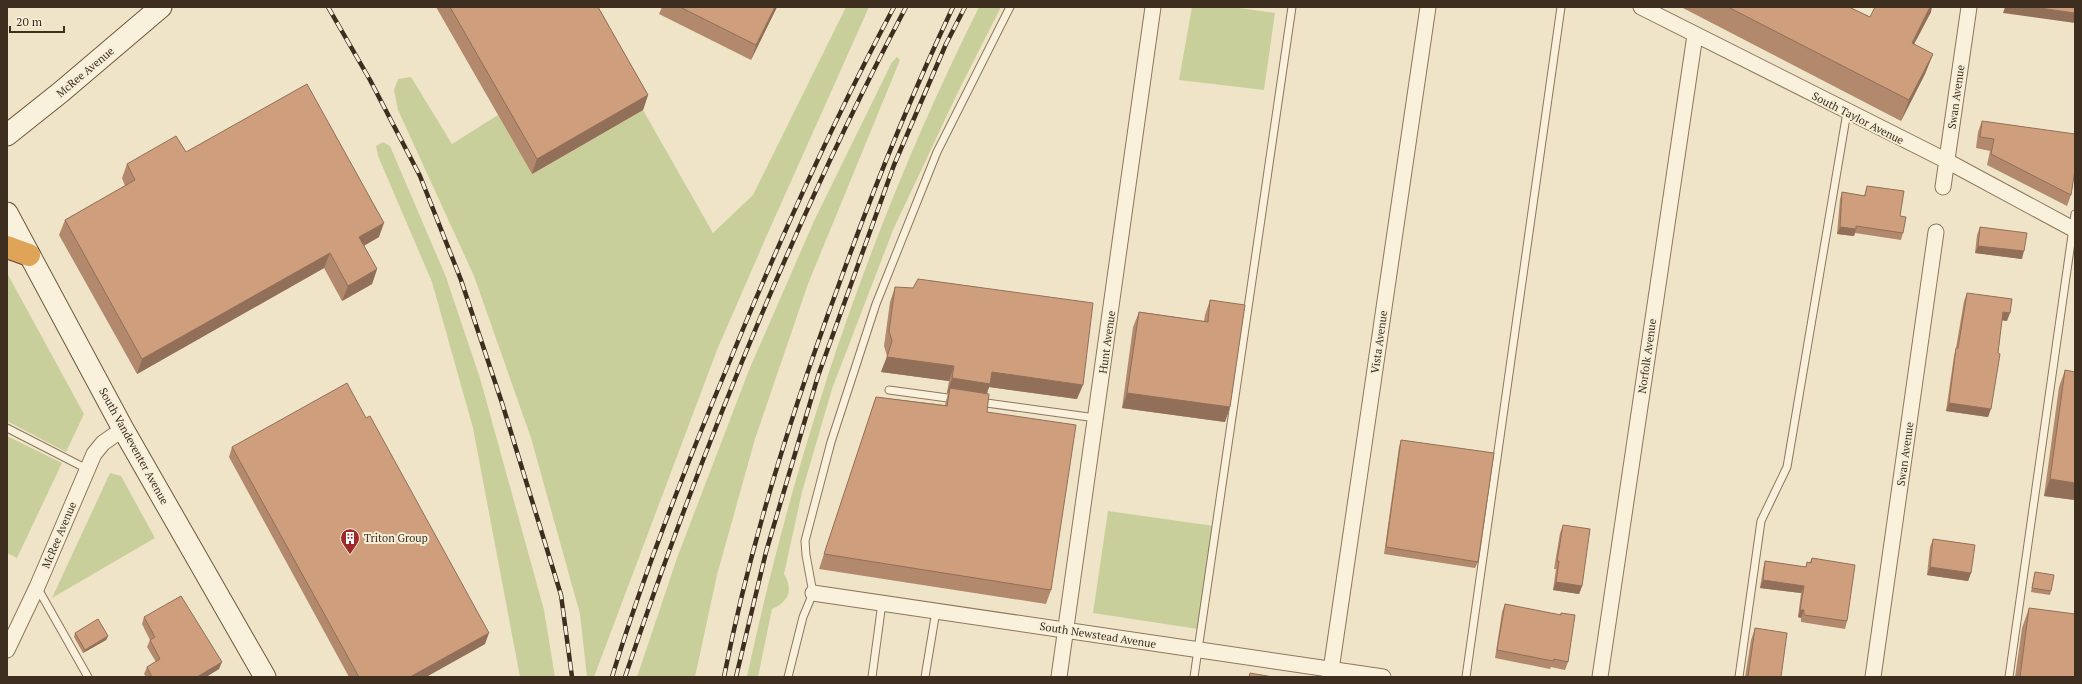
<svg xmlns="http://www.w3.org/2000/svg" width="2082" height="684" font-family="'PT Serif',serif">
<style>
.green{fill:#c9cf9b}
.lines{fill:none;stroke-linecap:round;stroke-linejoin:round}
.service-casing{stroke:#8d765c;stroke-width:9}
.minor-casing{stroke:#8d765c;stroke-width:17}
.secondary-casing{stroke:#6f573f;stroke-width:23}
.motorway-casing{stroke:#5b4430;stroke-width:24}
.service{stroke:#faf1dc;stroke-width:7}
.minor{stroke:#faf1dc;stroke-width:15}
.secondary{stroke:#faf1dc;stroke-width:21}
.motorway{stroke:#e0a458;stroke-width:22}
.rail-casing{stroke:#3d2e20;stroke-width:4.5}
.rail{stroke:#f7eed8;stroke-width:3;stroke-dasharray:9;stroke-linecap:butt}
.wall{fill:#b2896c}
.shaded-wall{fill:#916f58}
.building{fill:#cf9f7d;stroke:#916f58}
.labels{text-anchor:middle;stroke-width:4;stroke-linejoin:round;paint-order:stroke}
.street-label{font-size:11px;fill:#3d2e20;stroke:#f7eed8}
.poi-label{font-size:11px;fill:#3d2e20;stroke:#f7eed8;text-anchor:start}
</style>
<rect width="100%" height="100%" fill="#f0e4c8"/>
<path class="green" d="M846,7H869L767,235L717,350L594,677H587L580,614L531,438L474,276L398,110L394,90L398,79L411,77L452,144L498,115L532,174L643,110L713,233L753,195Z
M979,7H1001L959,90L893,230L832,389L802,492L784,574C794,590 788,602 772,609L758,677H747C796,446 873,219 979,7Z
M1192,7H1232L1275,13L1264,90L1179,80Z
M897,57L900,60L808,284L755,439L717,575L695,677H637L677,558L749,370L814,221L892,62Z
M383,142L390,146L446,277L480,378L544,610L555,677H520L473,428L432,282L378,156L376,146Z
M7,273L84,414L66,452L7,421Z
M7,436L62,463L17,558L7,553Z
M110,473L121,476L155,538L52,598Z
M1108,511L1214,526L1198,629L1093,613Z"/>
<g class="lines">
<defs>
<path id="service" d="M889,390L955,399
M979,402L1096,418
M7,428L87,469
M37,587L88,677
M788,677L803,617L813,593L806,555L805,541L831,442L876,304L937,152L1010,7
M872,677L882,603
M925,677L936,611
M1194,677L1292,7
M1466,677L1561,7
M1739,677L1761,521L1787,467L1847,112
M2009,677L2075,214"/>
<path id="minor" d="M1641,7L1947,161L2075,230
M1943,187L1969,7
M813,593L1383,677
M7,650L37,587L94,454L103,443L123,429
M1059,677L1153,7
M1330,677L1428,7
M1600,677L1695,35
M1873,677L1936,232"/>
<path id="secondary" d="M7,135L61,92L161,7
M7,213L123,429L265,677"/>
<path id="motorway" d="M7,247L29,255"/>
</defs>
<use href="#service" class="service-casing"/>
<use href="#minor" class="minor-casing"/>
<use href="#secondary" class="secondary-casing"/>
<use href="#motorway" class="motorway-casing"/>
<use href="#service" class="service"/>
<use href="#minor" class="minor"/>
<use href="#secondary" class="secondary"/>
<use href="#motorway" class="motorway"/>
<defs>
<path id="rail" d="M328,7L370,80L420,176L461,280L502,403L561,595L572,677
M612,677C645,569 687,463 731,358C780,239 833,121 894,7
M625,677C702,449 794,220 906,7
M724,677C750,544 791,414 838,287C872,192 910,98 953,7
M736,677L766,552L818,376L894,165L946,44L965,7"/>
</defs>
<use href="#rail" class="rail-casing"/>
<use href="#rail" class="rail"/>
</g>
<path class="wall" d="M436,7H598L648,95L643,110L532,174Z
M662,7H777L751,60L659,14Z
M1681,7H1849L1870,17L1931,12L1914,44L1933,54L1925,74L1901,121Z
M1982,121L2071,195L2067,206L1987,165L1990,151L1976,148L1978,132Z
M186,152L379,237L364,246L377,269L372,284L342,301L324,268L137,374L59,235L65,220L125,186L122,178L127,164Z
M1867,186L1900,216L1903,233L1901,240L1855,233L1854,236L1837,234L1840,199L1842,192L1864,196Z
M1980,227L2022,259L1975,253L1977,235Z
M895,287L1077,399L989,387L987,393V412L1051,590L1046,604L819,569L876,397L945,405L948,393H947L949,381L881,372L887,356L884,346L890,302Z
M1967,293L2007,321L2002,320L1988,417L1946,411L1954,356L1956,348L1964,301Z
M1210,300L1230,407L1225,422L1122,408L1133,327L1139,312L1204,321L1205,315Z
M2065,370L2075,500L2044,496L2059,387Z
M1401,440L1478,562L1475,568L1384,554L1399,447Z
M232,447L485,644L426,677H349L229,457Z
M1563,525L1582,586L1579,594L1553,590L1556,569H1554L1560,533Z
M1933,539L1971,573L1968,581L1927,575L1930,547Z
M1812,558L1847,621L1845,629L1801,622V618L1798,617L1801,593L1760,588L1763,569L1765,561L1806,567L1807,562H1810Z
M2035,572L2051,591L2050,595L2031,592L2034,576Z
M1505,604L1560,615L1561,613L1568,662L1565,670L1551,667L1550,669L1495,658L1502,612Z
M2029,608L2075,677H2015L2022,628Z
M144,617L219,669L206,677H146L144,674L147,667L156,662L147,647L150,640L142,624Z
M1755,628L1781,677H1745L1751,640Z
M75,633L108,636L106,640L83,653L74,637Z"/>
<path class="shaded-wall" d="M775,7H777L751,60L756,45Z
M1930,7H1932L1931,12L1904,63L1912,43Z
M2005,7H2033L2075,13V23L2003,13Z
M1933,54L1925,74L1901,121L1909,100Z
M648,95L643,110L532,174L537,159Z
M384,223L379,237L354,251L359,237Z
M1840,227L1856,229L1854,236L1837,234Z
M1978,246L2024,251L2022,259L1975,253Z
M330,253L324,268L137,374L142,359Z
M377,269L372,284L342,301L348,286Z
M2003,312L2010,313L2007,321L2000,320Z
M887,357L954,366L949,381L881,372Z
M992,372L1083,385L1077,399L989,387L985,399L950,388L948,393H947L952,378Z
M1127,393L1230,407L1225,422L1122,408Z
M1949,403L1991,409L1988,417L1946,411Z
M2050,479L2075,483V500L2044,496Z
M1930,567L1971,573L1968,581L1927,575Z
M1763,580L1804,586L1801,593L1760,588Z
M1556,582L1582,586L1579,594L1553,590Z
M1800,610H1804L1801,618L1798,617Z
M489,633L485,644L426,677H410Z
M108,636L106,640L83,653L85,650Z
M222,662L219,669L206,677H197Z"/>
<path class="building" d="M450,7H598L648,95L537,159Z
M680,7H775L756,45Z
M1728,7H1849L1870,17L1875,7H1930L1912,43L1933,54L1909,100Z
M2033,7H2075V13Z
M307,84L384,223L359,237L377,269L348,286L330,253L142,359L65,220L135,180L127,164L176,136L186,152Z
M1982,121L2075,134V170L2071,195L1991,154L1994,139L1980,137Z
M1867,186L1904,191L1900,216L1906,217L1903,233L1856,226V229L1840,227L1842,192L1865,196Z
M1980,227L2027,233L2024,251L1978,246Z
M918,279L1093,303L1083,385L992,372L990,384L952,378L954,366L887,357L892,341L889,331L895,287L913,288Z
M1967,293L2012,299L2010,313L2003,312L1998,353L2000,354L1991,409L1949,403L1956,348H1958Z
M1210,300L1245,305L1230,407L1127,393L1139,312L1208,322Z
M2065,370L2075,372V483L2050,479Z
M347,383L366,418L370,416L489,633L410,677H359L232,447Z
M950,388L989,394L987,412L1076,425L1051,590L824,554L876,397L947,406Z
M1401,440L1494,453L1478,562L1386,547Z
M1563,525L1590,529L1582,586L1556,582L1559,561H1557Z
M1933,539L1975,545L1971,573L1930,567Z
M1812,558L1855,565L1847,621L1804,615V610H1800L1804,586L1763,580L1765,561L1806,567L1807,562L1811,563Z
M2035,572L2054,575L2051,591L2032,588Z
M181,596L222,662L197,677H152L147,667L160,659L150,640L155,637L144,617Z
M1505,604L1561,615V613L1575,615L1568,662L1554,659L1553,661L1497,650Z
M2029,608L2075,614V677H2020Z
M98,619L108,636L85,650L75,633Z
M1755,628L1787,633L1781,677H1748Z
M1250,673L1273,677H1249Z"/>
<defs>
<symbol id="building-pin" viewBox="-11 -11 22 30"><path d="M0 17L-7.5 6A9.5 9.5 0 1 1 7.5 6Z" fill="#9e2a2b" stroke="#f7eed8"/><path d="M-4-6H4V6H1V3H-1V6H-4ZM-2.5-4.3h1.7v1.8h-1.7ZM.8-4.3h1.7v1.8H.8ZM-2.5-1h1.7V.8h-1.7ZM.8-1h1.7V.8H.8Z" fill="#fff"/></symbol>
</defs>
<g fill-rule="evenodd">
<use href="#building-pin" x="339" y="527" width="22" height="30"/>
</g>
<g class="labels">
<g class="street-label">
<text transform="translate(85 72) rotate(-40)" y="4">McRee Avenue</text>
<text transform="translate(1956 97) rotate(-82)" y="4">Swan Avenue</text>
<text transform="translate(1858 118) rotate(27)" y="4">South Taylor Avenue</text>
<text transform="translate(1107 342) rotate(-82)" y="4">Hunt Avenue</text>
<text transform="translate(1379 342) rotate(-82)" y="4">Vista Avenue</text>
<text transform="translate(1647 356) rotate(-82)" y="4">Norfolk Avenue</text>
<text transform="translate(134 446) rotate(61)" y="4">South Vandeventer Avenue</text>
<text transform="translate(1905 454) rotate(-82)" y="4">Swan Avenue</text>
<text transform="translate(59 535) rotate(-67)" y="4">McRee Avenue</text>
<text transform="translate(1098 635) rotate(9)" y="4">South Newstead Avenue</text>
</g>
<g class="poi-label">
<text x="364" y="542">Triton Group</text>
</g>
</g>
<rect width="2082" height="684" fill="none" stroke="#3d2e20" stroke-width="16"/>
<path d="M10 26v6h54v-6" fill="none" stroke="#3d2e20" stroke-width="2"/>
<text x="16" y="26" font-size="12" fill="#3d2e20" stroke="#f7eed8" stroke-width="3" paint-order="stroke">20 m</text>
</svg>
